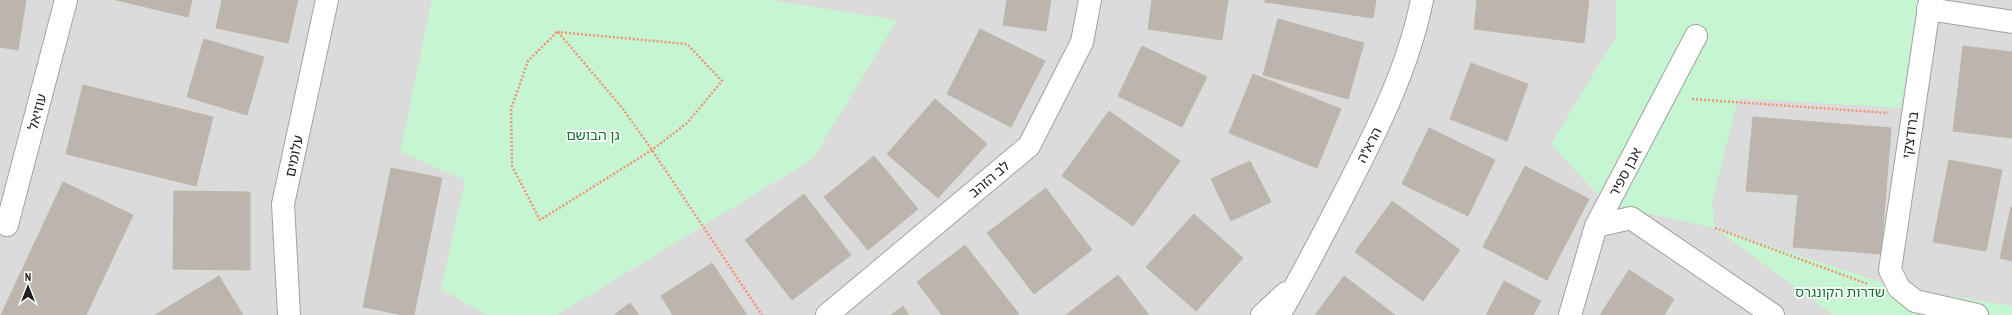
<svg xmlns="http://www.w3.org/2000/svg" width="2012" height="315" font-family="'Archivo Narrow','Noto Sans Hebrew',sans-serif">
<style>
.residential{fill:#dcdbdb}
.park{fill:#c5f5d1}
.building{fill:#bbb5ae;stroke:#bfb6a8}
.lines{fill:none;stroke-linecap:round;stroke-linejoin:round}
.minor-casing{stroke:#a2a2a2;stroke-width:24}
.path{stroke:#ef9675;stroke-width:2.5;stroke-dasharray:2 2;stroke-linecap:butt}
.minor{stroke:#fff;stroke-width:22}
.labels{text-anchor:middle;stroke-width:3.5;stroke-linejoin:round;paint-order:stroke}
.street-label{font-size:14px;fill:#1e1e1e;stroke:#fff}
.park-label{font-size:14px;fill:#14742c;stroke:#fff}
</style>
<rect width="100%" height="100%" fill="#eeede5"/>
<path class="residential" d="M0,0H2012V315H0Z"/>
<path class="park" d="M432,0H771L897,20L813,159L557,315H486L441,289L465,180L400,152Z
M1616,0H1918L1901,108L1738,98L1712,202L1715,228L1899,288L2012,306V315H1833L1715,228L1607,205L1551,144L1616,37Z"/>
<path class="building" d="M0,0H26L18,50L0,47Z
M116,0H192L188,17Z
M222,0H298L288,43L216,28Z
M1007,0H1051L1046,31L1003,25Z
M1152,0H1228L1222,40L1148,29Z
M1265,0H1376L1373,18L1265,2Z
M1477,0H1589L1584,43L1474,29Z
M1278,19L1364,43L1348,99L1263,75Z
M980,29L1045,61L1011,127L947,94Z
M204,39L264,57L247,115L187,97Z
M1142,46L1207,77L1182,127L1118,96Z
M1963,46L2012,52V138L1953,131Z
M1471,63L1528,84L1507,141L1450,119Z
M1253,74L1341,109L1317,168L1229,133Z
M83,85L213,117L196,186L66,154Z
M935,99L987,144L938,198L887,154Z
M1109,111L1180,161L1133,226L1062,176Z
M1753,117L1891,128L1881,254L1793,247L1798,195L1746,191Z
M1429,128L1495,160L1468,216L1402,184Z
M874,156L918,209L868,250L824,197Z
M1949,160L2002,170L1986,251L1933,242Z
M1250,161L1271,202L1231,221L1211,179Z
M1525,166L1589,199L1547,280L1483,247Z
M391,168L442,178L414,315H403L363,307Z
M63,182L133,215L86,315H1Z
M1046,188L1092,250L1034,294L987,233Z
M174,191L250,192V270L173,269Z
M804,194L851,255L792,300L745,240Z
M1392,201L1460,250L1423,301L1355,252Z
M2011,207H2012V261L2000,258Z
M1194,214L1243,258L1196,311L1146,267Z
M965,245L1019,314L1018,315H942L917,282Z
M712,263L747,315H673L661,296Z
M1629,270L1674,299L1664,315H1600Z
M1118,275L1149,315H1066Z
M219,276L243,315H155Z
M1344,276L1395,315H1315Z
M1504,281L1541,301L1533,315H1486Z
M630,303L639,315H614Z
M903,306L909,315H891Z"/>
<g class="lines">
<defs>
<path id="minor" d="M1930,0L1890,270L1899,288L1915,301L1977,315
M1928,9L2012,22
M0,218L7,225L66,0
M1596,226L1631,218L1773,315
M289,315L283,204L327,0
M827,315L1029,146L1082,42L1090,0
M1262,315L1286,293
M1279,315C1302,276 1323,235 1344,194C1376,132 1408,69 1422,0
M1570,315L1596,226L1696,36"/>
</defs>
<use href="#minor" class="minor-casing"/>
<path class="path" d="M557,32L687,44L722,81L687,123L652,150L540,220L512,166L511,109L528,61Z
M558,32L623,109L652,150L762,315
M1692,99L1888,113
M1715,228L1868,284"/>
<use href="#minor" class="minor"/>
</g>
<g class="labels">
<g class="street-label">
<text transform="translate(37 112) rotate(-75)" y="5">עוזיאל</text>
<text transform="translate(1910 135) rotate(-82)" y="5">ברודצקי</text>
<text transform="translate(1369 145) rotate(-63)" y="5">הרא"ה</text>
<text transform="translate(294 156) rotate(-78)" y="5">עלומים</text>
<text transform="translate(1625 172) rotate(-62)" y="5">אבן ספיר</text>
<text transform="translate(989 179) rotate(-40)" y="5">לב הזהב</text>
</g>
<g class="park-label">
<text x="593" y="140">גן הבושם</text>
<text x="1840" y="297">שדרות הקונגרס</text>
</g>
</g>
<g transform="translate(28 287)" stroke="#ffffff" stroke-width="3" paint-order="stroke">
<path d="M0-3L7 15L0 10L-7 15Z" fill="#1e1e1e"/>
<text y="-6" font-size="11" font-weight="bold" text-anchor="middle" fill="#1e1e1e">N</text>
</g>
</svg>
